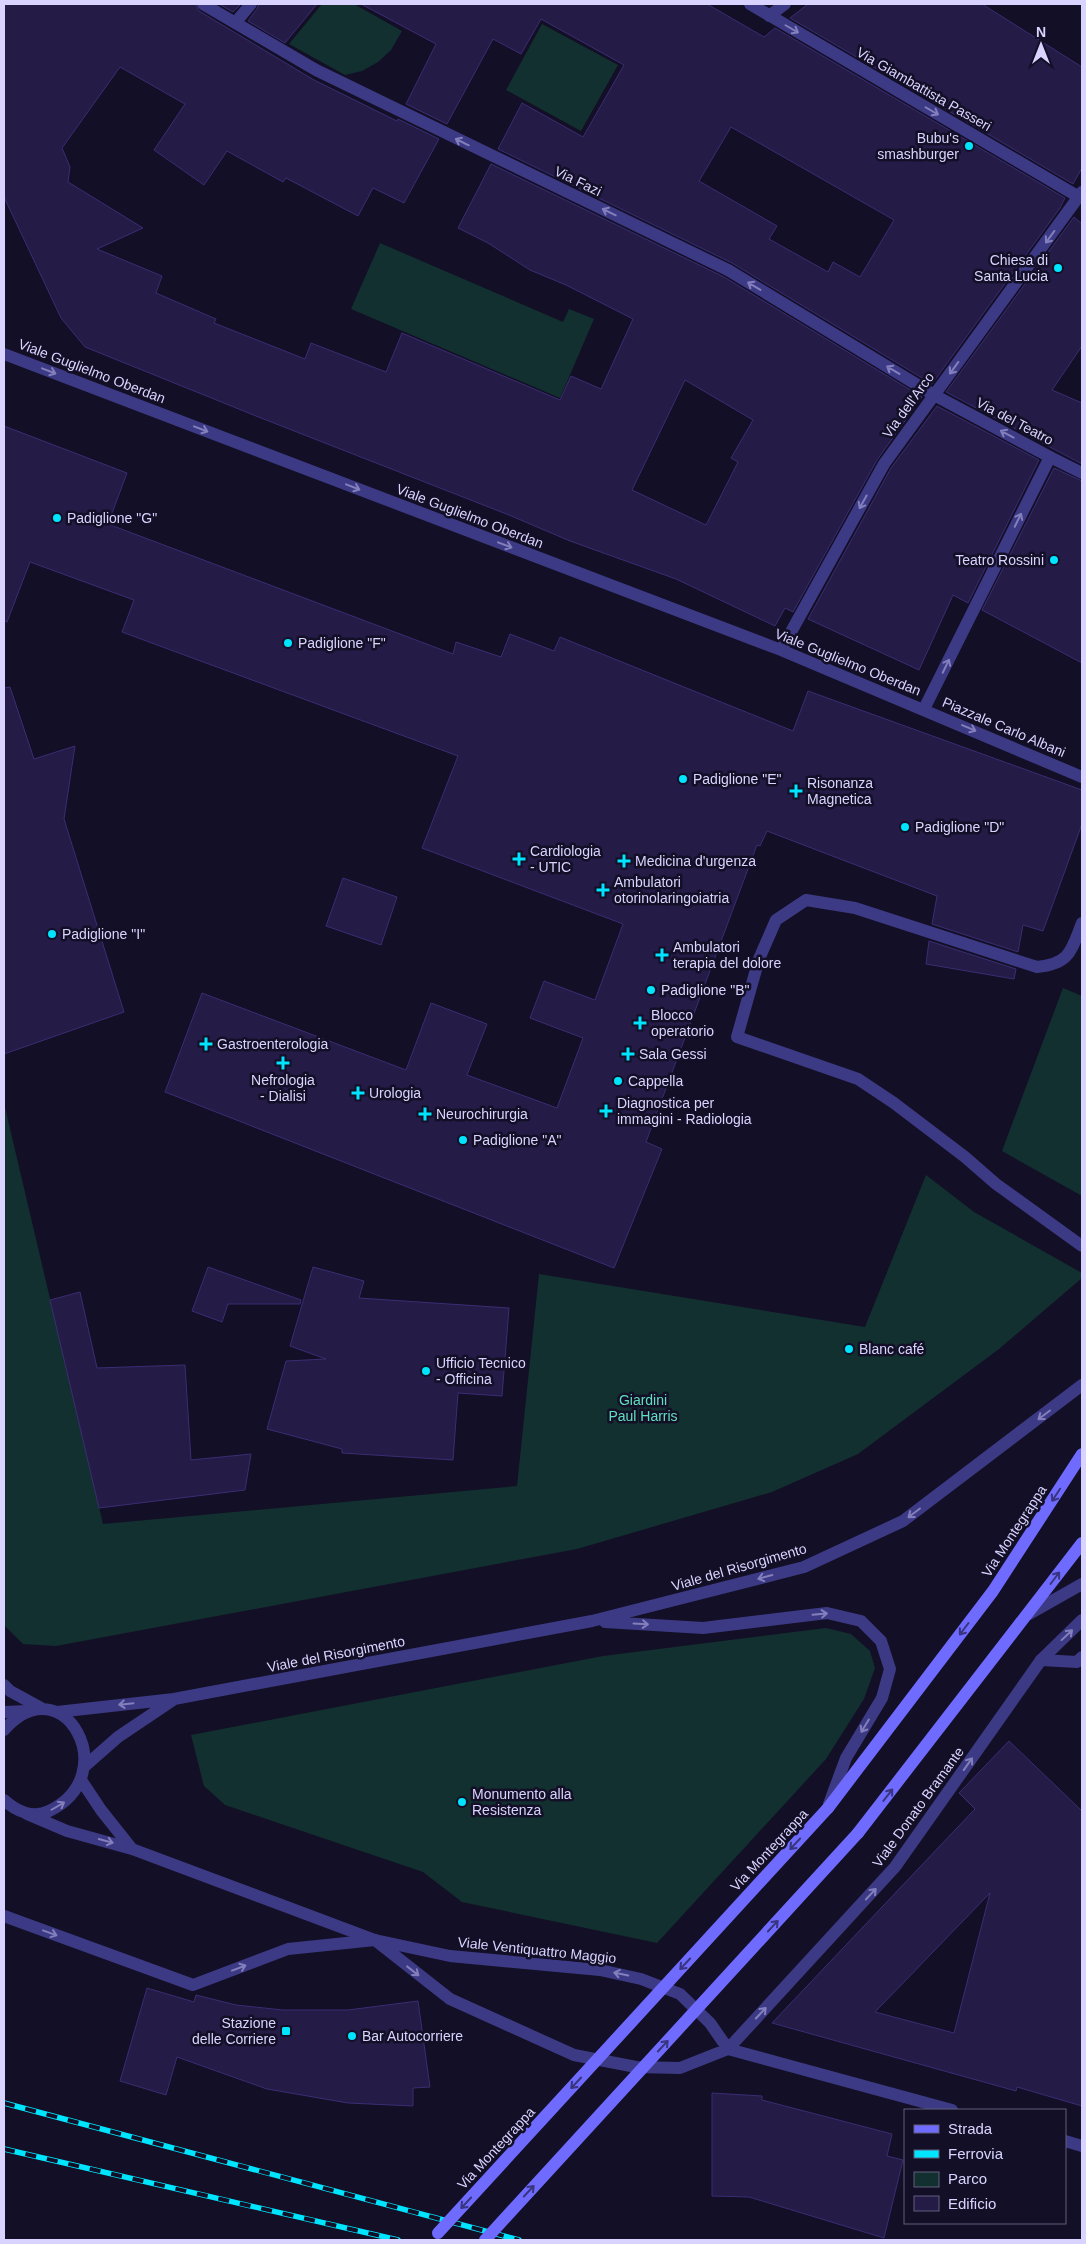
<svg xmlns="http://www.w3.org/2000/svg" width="1086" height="2244" font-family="Helvetica,sans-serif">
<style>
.green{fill:#12302f}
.building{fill:#241b47;stroke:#3b2d73;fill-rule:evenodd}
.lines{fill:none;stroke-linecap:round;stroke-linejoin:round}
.service{stroke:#3d3a85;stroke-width:12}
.pedestrian{stroke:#3d3a85;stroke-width:12}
.minor{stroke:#3d3a85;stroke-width:12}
.tertiary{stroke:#3d3a85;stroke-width:12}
.secondary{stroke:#6f6bff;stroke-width:12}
.rail-casing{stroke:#00e5ff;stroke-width:5.5}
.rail{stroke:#130f26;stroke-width:4;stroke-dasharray:11;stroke-linecap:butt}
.secondary-bridge{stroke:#6f6bff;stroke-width:12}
.oneway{stroke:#837fbc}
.oneway2{stroke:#38347d}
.poi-dot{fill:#00e5ff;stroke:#130f26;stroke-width:2}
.labels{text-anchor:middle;stroke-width:5;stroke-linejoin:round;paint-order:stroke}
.street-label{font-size:14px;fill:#d9d4ff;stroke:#130f26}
.poi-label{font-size:14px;fill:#d9d4ff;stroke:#130f26;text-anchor:start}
.park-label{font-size:14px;fill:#5fe0c0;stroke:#130f26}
</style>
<rect width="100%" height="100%" fill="#130f26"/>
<path class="green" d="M322,4H354L402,31L391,50L378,62L362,71L345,75L289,44Z
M542,24L618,65L581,131L506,90Z
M380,243L563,322L569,309L594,319L560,398L351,309Z
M1063,988L1082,996V1196L1002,1151Z
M4,1103L103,1524L517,1486L539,1274L865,1327L926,1175L974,1212L1082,1273V1278L999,1349L858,1454L772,1492L577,1549L56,1646L23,1644L4,1625Z
M826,1628L851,1634L870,1651L875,1668L864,1699L826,1759L657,1943L462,1902L423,1872L225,1805L204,1786L191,1735L603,1656Z"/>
<path class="building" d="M4,4H195L199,11L314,80L397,121L398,119L439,139L404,203L373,188L358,216L286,178L283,182L227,151L204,185L154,150L185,104L120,67L62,148L70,167L68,182L143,228L97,249L162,276L156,293L216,319L214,323L305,359L311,343L386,372L402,333L560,400L571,376L601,389L633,319L566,285L530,270L488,243L458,228L491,164L724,277L922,397L877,460L793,612L785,608L775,626L676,579L570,541L509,515L261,418L85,347L61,318L4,197ZM685,380L753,420L731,458L738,462L706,525L632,490Z
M219,4H241L233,12Z
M259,4H317L285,43L248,21L257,9Z
M361,4H707L764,37L775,28L1065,198L1060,208L932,384L732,263L498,149L522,103L583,137L624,65L541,19L521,54L493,39L447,124L406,104L436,44ZM731,127L894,220L860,277L833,262L828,272L769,239L777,226L699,181Z
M808,4H982L1082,67V168L1073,184L790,18Z
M1074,217L1082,224V346L1052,390L1082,403V464L946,392Z
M937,406L1039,460L968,603L953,595L919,670L808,619L891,468Z
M4,426L127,473L108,524L453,654L456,642L501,657L510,634L554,651L560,637L793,731L808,691L1082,790V824L1043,931L1023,925L1018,952L932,924L937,896L767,831L760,846L757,845L646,1142L662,1149L614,1268L165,1092L202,993L406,1070L431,1003L487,1024L467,1075L557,1108L583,1038L530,1018L544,981L595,1000L623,924L422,848L458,756L122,632L134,600L30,562L7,622L4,621Z
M1054,468L1082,481V663L982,610Z
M10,687L34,759L75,746L64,819L124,1012L4,1054V688Z
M343,878L397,897L381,945L326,926Z
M929,941L1016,969L1014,979L926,964Z
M208,1267L301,1300L300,1304H228L222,1322L192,1311Z
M313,1267L364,1281L359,1298L509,1308L502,1396L458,1393L453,1460L342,1453V1449L267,1429L286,1361L326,1359L290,1346Z
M80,1292L97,1368L185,1365L191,1460L251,1454L245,1490L99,1508L50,1300Z
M1009,1741L1082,1811V2106L1017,2087L1016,2091L772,2023L975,1809L959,1793ZM990,1893L954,2033L875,2012Z
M147,1988L194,2002L196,1995L236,2005L283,2010H348L418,2001L430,2087L413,2088V2106L348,2103L267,2089L177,2057L166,2095L120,2081Z
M712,2093L762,2096V2100L892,2134L887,2156L903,2160L884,2238L749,2197L712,2196Z"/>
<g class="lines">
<path class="service" d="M1082,923C1071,951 1070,964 1037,967L855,908L806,900L776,920L759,959L737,1037L858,1079L894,1103L965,1157L996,1184L1082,1246
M1041,1660L1077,1662L1082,1657
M4,1916L193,1985L288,1949L375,1940"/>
<path class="pedestrian" d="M1050,457L1082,473"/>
<path class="minor" d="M203,4L316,70L728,270L934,395L1050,457L924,709
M750,4L1079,197
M769,16L785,4
M235,23L251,4
M4,354L781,650L1082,777
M781,650L884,464L1082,192
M4,1712L27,1711
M728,2049L952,2110
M1065,2141L1082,2146"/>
<path class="tertiary" d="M1029,1614L1082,1584
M605,1622L703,1628L827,1613L861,1621L881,1641L890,1669L882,1698L846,1758L829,1804
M4,1685L10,1691L43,1709
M57,1712L174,1699L592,1621L804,1567L903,1521L1082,1385
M4,1730C63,1663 125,1775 49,1811C33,1819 16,1811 4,1800
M85,1766L118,1737L173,1700
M81,1780L101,1810L132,1849
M27,1814L67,1831L132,1849L375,1940L450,1956L600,1970L641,1979L680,1994L710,2023L728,2049
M375,1940L450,1999L574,2055L636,2067L680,2068L728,2049L895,1867L1041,1660L1082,1620"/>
<path class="secondary" d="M828,1808L993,1591L1082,1454
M858,1833L1082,1543"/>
<defs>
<path id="rail" d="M4,2103L519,2240
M4,2149L398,2240"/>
</defs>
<use href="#rail" class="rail-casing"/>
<use href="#rail" class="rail"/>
<path class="secondary-bridge" d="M438,2233L828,1808
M485,2240L858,1833"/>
</g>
<defs><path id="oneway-shaft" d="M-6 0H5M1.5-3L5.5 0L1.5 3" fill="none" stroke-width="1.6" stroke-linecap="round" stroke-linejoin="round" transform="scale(1.25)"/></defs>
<g class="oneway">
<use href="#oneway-shaft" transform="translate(792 29) rotate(30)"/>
<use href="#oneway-shaft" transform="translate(932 111) rotate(30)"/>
<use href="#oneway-shaft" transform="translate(462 142) rotate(-154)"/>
<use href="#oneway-shaft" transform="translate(609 212) rotate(-154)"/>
<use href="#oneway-shaft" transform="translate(1050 237) rotate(126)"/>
<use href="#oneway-shaft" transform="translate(754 286) rotate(-149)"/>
<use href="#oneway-shaft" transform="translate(954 368) rotate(126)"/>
<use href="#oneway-shaft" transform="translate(893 370) rotate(-149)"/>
<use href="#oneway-shaft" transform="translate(49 371) rotate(21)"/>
<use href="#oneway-shaft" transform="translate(201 429) rotate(21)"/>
<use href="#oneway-shaft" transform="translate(1007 434) rotate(-152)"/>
<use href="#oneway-shaft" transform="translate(353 487) rotate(21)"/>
<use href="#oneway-shaft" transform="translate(863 502) rotate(119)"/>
<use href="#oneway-shaft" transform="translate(1018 520) rotate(-64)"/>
<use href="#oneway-shaft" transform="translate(505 545) rotate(21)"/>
<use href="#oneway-shaft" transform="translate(946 666) rotate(-64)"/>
<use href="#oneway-shaft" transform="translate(969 728) rotate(23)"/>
<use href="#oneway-shaft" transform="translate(1044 1415) rotate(143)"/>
<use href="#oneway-shaft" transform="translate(914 1513) rotate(143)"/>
<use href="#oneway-shaft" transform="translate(765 1577) rotate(165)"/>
<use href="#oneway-shaft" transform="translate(820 1614) rotate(-5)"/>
<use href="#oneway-shaft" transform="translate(641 1624) rotate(3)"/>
<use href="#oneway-shaft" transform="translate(1067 1635) rotate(-43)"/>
<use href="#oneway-shaft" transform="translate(126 1704) rotate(174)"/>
<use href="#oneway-shaft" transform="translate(865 1726) rotate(121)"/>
<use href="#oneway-shaft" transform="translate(968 1764) rotate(-55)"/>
<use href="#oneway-shaft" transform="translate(58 1806) rotate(-30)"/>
<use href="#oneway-shaft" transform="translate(106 1841) rotate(15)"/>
<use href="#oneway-shaft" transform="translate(871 1894) rotate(-47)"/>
<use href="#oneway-shaft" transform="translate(50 1933) rotate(20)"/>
<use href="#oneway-shaft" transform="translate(239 1968) rotate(-21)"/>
<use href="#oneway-shaft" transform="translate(413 1971) rotate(38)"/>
<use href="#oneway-shaft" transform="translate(621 1974) rotate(-168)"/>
<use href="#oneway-shaft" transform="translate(761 2013) rotate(-47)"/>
</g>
<g class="oneway2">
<use href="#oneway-shaft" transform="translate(1056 1495) rotate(123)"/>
<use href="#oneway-shaft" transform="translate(1055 1578) rotate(-53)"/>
<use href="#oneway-shaft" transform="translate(964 1629) rotate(127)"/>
<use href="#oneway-shaft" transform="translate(888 1795) rotate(-52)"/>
<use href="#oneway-shaft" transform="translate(795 1844) rotate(133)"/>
<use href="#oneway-shaft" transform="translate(773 1926) rotate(-47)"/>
<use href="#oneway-shaft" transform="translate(685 1964) rotate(133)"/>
<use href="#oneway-shaft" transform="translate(663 2046) rotate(-47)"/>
<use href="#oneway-shaft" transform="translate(576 2083) rotate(133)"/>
<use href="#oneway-shaft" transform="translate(529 2191) rotate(-47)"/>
<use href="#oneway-shaft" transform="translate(466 2203) rotate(133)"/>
</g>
<g class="poi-dot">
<circle cx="969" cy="146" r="5"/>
<circle cx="1058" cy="268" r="5"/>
<circle cx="57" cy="518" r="5"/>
<circle cx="1054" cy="560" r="5"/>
<circle cx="288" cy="643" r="5"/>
<circle cx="683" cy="779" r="5"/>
<path d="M793.5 783.5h5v5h5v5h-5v5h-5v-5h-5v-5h5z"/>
<circle cx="905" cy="827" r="5"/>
<path d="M516.5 851.5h5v5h5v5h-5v5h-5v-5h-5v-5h5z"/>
<path d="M621.5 853.5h5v5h5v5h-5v5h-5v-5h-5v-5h5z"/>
<path d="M600.5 882.5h5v5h5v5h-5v5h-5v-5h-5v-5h5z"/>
<circle cx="52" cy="934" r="5"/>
<path d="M659.5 947.5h5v5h5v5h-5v5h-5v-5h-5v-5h5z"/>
<circle cx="651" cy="990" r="5"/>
<path d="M637.5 1015.5h5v5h5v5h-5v5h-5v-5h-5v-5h5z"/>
<path d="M203.5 1036.5h5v5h5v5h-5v5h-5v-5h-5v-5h5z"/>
<path d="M625.5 1046.5h5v5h5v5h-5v5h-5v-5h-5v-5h5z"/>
<path d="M280.5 1055.5h5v5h5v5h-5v5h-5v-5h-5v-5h5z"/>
<circle cx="618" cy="1081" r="5"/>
<path d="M355.5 1085.5h5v5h5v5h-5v5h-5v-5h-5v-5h5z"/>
<path d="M603.5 1103.5h5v5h5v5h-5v5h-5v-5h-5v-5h5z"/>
<path d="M422.5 1106.5h5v5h5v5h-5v5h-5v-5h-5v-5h5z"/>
<circle cx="463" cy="1140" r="5"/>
<circle cx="849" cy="1349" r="5"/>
<circle cx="426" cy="1371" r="5"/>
<circle cx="462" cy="1802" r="5"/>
<rect x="281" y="2026" width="10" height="10" rx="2.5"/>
<circle cx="352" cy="2036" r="5"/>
</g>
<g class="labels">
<g class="street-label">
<text transform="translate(924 89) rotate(30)" y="5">Via Giambattista Passeri</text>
<text transform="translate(578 181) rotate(26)" y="5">Via Fazi</text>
<text transform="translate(92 371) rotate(21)" y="5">Viale Guglielmo Oberdan</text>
<text transform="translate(908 405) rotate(-54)" y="5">Via dell'Arco</text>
<text transform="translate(1015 421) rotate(28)" y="5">Via del Teatro</text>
<text transform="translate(470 516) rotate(21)" y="5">Viale Guglielmo Oberdan</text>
<text transform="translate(848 662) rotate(22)" y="5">Viale Guglielmo Oberdan</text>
<text transform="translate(1004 727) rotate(23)" y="5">Piazzale Carlo Albani</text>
<text transform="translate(1014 1531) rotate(-57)" y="5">Via Montegrappa</text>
<text transform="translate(739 1567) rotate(-16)" y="5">Viale del Risorgimento</text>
<text transform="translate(336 1654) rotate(-11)" y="5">Viale del Risorgimento</text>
<text transform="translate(918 1807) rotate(-54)" y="5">Viale Donato Bramante</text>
<text transform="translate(769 1850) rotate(-47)" y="5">Via Montegrappa</text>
<text transform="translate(537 1950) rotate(6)" y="5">Viale Ventiquattro Maggio</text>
<text transform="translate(496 2148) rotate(-47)" y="5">Via Montegrappa</text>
</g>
<g class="poi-label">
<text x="959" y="143" text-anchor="end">Bubu's<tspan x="959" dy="16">smashburger</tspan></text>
<text x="1048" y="265" text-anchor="end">Chiesa di<tspan x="1048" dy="16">Santa Lucia</tspan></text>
<text x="67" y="523">Padiglione "G"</text>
<text x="1044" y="565" text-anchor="end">Teatro Rossini</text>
<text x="298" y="648">Padiglione "F"</text>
<text x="693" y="784">Padiglione "E"</text>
<text x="807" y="788">Risonanza<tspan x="807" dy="16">Magnetica</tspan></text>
<text x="915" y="832">Padiglione "D"</text>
<text x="530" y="856">Cardiologia<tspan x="530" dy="16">- UTIC</tspan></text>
<text x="635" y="866">Medicina d'urgenza</text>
<text x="614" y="887">Ambulatori<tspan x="614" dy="16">otorinolaringoiatria</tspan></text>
<text x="62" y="939">Padiglione "I"</text>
<text x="673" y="952">Ambulatori<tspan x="673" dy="16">terapia del dolore</tspan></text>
<text x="661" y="995">Padiglione "B"</text>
<text x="651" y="1020">Blocco<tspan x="651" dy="16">operatorio</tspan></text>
<text x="217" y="1049">Gastroenterologia</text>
<text x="639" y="1059">Sala Gessi</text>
<text x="283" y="1085" text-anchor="middle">Nefrologia<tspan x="283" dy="16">- Dialisi</tspan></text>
<text x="628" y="1086">Cappella</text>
<text x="369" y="1098">Urologia</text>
<text x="617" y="1108">Diagnostica per<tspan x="617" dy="16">immagini - Radiologia</tspan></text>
<text x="436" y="1119">Neurochirurgia</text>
<text x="473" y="1145">Padiglione "A"</text>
<text x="859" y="1354">Blanc café</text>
<text x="436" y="1368">Ufficio Tecnico<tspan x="436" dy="16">- Officina</tspan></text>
<text x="472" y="1799">Monumento alla<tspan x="472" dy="16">Resistenza</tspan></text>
<text x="276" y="2028" text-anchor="end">Stazione<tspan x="276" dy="16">delle Corriere</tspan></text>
<text x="362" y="2041">Bar Autocorriere</text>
</g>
<g class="park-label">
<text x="643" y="1405">Giardini<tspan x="643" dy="16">Paul Harris</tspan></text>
</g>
</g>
<rect width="1086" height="2244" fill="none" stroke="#d9d4ff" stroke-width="10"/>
<rect x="904" y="2109" width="162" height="115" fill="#130f26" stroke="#625e7d"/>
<rect x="914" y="2125" width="25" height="8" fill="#6f6bff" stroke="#625e7d"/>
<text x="948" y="2134" font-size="15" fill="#d9d4ff">Strada</text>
<rect x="914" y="2150" width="25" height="8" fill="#00e5ff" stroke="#625e7d"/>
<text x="948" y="2159" font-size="15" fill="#d9d4ff">Ferrovia</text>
<rect x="914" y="2172" width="25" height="15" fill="#12302f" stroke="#625e7d"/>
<text x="948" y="2184" font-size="15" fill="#d9d4ff">Parco</text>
<rect x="914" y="2196" width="25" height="15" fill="#241b47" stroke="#625e7d"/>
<text x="948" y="2209" font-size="15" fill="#d9d4ff">Edificio</text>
<g transform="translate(1041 45)" stroke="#130f26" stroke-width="4" paint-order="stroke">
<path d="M0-4L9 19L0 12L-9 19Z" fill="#d9d4ff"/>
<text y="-8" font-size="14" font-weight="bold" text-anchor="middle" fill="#d9d4ff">N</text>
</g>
</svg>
